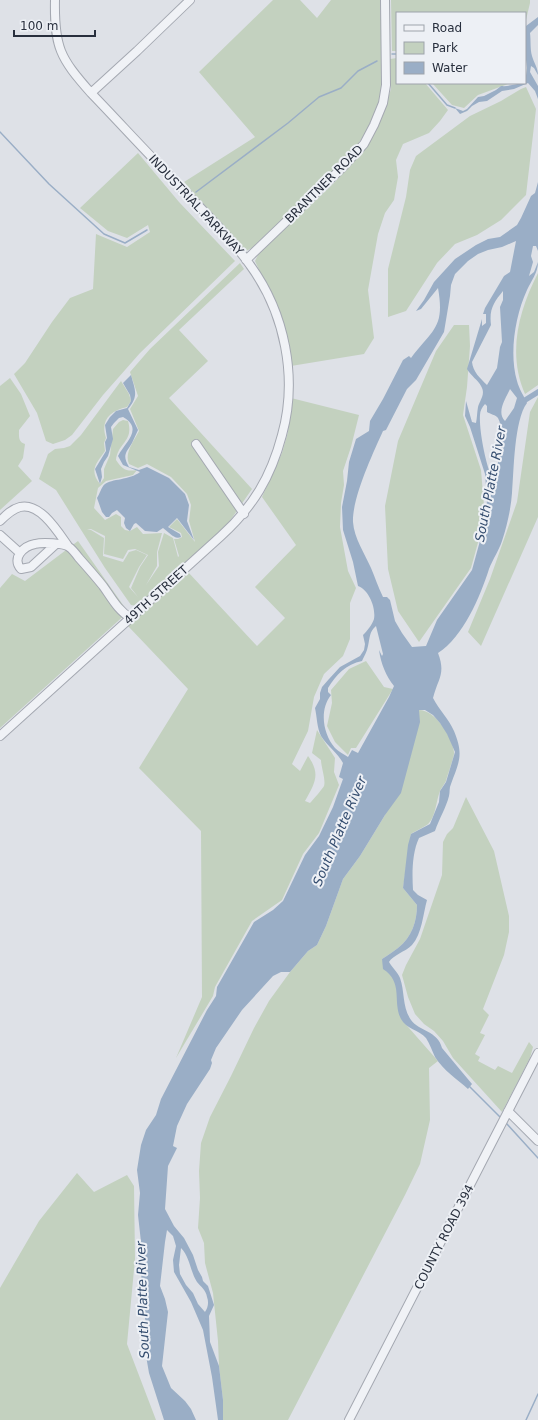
<svg xmlns="http://www.w3.org/2000/svg" width="538" height="1420" font-family="'DejaVu Sans',sans-serif">
<style>
.green{fill:#c3d1bf;fill-rule:evenodd}
.water{fill:#9aaec6;fill-rule:evenodd}
.lines{fill:none;stroke-linecap:round;stroke-linejoin:round}
.stream{stroke:#9aaec6;stroke-width:1.5}
.canal{stroke:#9aaec6;stroke-width:5.5}
.minor-casing{stroke:#a4a8b1;stroke-width:10}
.minor{stroke:#f0f2f6;stroke-width:8}
.labels{text-anchor:middle;stroke-width:4;stroke-linejoin:round;paint-order:stroke}
.street-label{font-size:12px;fill:#282f3d;stroke:#edf0f5}
.water-label{font-size:13px;font-style:italic;fill:#344d6f;stroke:#edf0f5}
</style>
<rect width="100%" height="100%" fill="#dee1e7"/>
<path class="green" d="M273,0H300L317,18L331,0H380C381,31 386,74 378,104C373,123 361,141 348,157L252,248L246,251L240,247L184,182L255,137L199,72Z
M391,0H530V3L525,24V13H397V51H392Z
M397,58V83H425L448,110L440,121L429,133L403,144L396,160L398,177L394,200L385,213L378,234L368,290L374,338L364,354L291,366L282,320L255,261L259,253L334,183L368,145L379,124L391,89L390,59Z
M432,83H511L478,95L464,108L452,105Z
M526,87L536,109L526,195L501,220L477,235L455,244L437,263L406,311L388,317V269L406,197L410,170L416,156L470,116L501,101L521,89Z
M138,153L179,202L235,261L140,353L103,395L72,435L65,440L53,444L46,441L37,413L14,374L25,363L52,322L70,298L93,289L96,234L127,247L150,232L148,225L127,238L108,231L80,208Z
M240,263L244,269L179,330L208,361L169,398L252,489L225,528L137,606L131,605L105,568L56,490L39,479L48,454L55,449L64,448L70,446L81,435L121,381L129,394L131,401L127,407C110,411 100,420 106,438L104,443L105,451C96,464 89,470 100,484L104,478V469L110,455L113,429L119,422L123,420L128,421C134,442 118,442 116,460C122,469 126,472 137,470L133,475L106,481L98,488L94,508L105,520L116,514L121,517V526L125,530L130,531L137,527L143,534L162,533L157,552V566L146,585L159,566L158,552L164,533L173,538L178,557L179,556L174,539H178L182,537L181,533L169,527L177,519L195,542L189,521L191,505L187,494L171,477L147,464L138,468L129,464C124,453 134,441 139,431L130,409L138,396L130,372L150,349ZM91,529L105,536L104,554L123,559L128,550L135,549L148,555L140,567L131,588L138,597L129,587L139,567L147,555L136,550L129,552L123,562L103,556L104,538L91,530H87Z
M538,273V385L525,394C507,353 519,310 538,273Z
M454,325H469L470,346L467,387L463,415L481,470L485,517L471,568L419,642L398,611L388,569L385,506L398,441L436,351Z
M10,378L21,394L30,416L19,430C19,436 18,442 25,444L23,458L18,466L32,481L0,510V386Z
M538,397V517L481,646L468,632L490,579L517,502L530,412Z
M291,398L359,415L351,447L343,471L344,485L341,503L340,527L348,571L356,588L350,603V639L343,656L324,674L314,697L308,731L292,764L300,771L308,756C321,774 315,783 305,801L310,803C313,800 323,788 324,786C326,780 321,767 321,760L312,753L317,730L335,758L334,772L339,785L319,833L303,854L282,900L252,921L215,987L213,996L176,1058L202,997L201,831L139,768L188,689L128,626L188,572L257,646L285,618L255,587L296,545L262,497L282,453L288,432Z
M78,541L128,612L0,728V588L12,574L25,581Z
M366,661L384,687L393,689L356,748H351L348,755L335,742L327,726L332,703L331,690L349,669Z
M419,710C435,710 452,736 454,752C455,755 447,776 446,781C444,785 441,788 440,791C436,801 436,815 429,823C427,826 415,831 411,834L403,888L417,905C417,921 412,937 398,948C393,952 388,955 382,959L389,973L395,980L402,1020L438,1061L429,1068L430,1120L420,1164L405,1195L288,1420H223V1400L219,1366L218,1341L213,1293L205,1263L204,1243L198,1228L200,1198L199,1171L201,1143L210,1117L231,1076L254,1028L269,1001L290,972L308,951L317,945L326,926L343,879L360,856L385,815Z
M466,797L494,851L509,916V932L504,955L483,1009L489,1015L480,1033L485,1035L475,1054L480,1057L478,1061L495,1070L498,1066L512,1073L529,1042L533,1047L530,1058L502,1112L453,1058L443,1041L434,1031L424,1024L415,1014L408,997L402,975L406,965L420,939L442,875L443,842L447,834L453,828Z
M77,1173L94,1192L127,1175L134,1186L135,1259L127,1344L156,1420H0V1288L39,1221Z"/>
<path class="water" d="M538,17V25L530,33C531,41 530,49 532,56C534,63 538,68 538,75L534,68L531,66L530,72L538,86V99L535,91L528,83L514,89L502,91L487,101L479,102L472,106L467,111L460,114L455,108L463,111L467,109L478,97L484,96L496,90L501,86C510,87 516,83 525,83L527,68L525,51L526,26Z
M538,182V251L536,246H533L531,256L533,262L529,276L534,272L538,262C538,273 531,281 527,290C515,316 509,354 517,381C519,389 524,396 527,403C514,420 514,471 512,493C511,508 507,526 502,541C499,550 493,559 489,569C480,597 463,637 438,653C446,674 438,678 433,698C439,710 449,719 454,731C464,755 459,762 451,784C449,788 450,792 449,796C446,808 439,819 435,831L419,838C412,853 412,873 413,890L418,895L427,900C423,914 422,934 412,945C405,952 393,955 389,962C392,967 398,973 400,978C405,992 402,1007 411,1020C419,1031 438,1031 442,1048L472,1084L468,1089C457,1079 444,1071 435,1057C432,1051 430,1044 426,1038C419,1030 406,1029 401,1019C392,1001 404,983 383,969L382,959C388,955 393,952 398,948C412,937 417,921 417,905L403,888L408,845L411,834L430,824L439,802L440,791L446,782L455,752L447,734L440,723L433,715L425,710H419L420,722L401,793L385,815L360,856L343,879L326,926L317,945L308,951L290,972H281L273,976L242,1010L216,1048L211,1060L212,1063L210,1069L187,1104L177,1126L173,1146L177,1148L168,1166L165,1209L174,1226L184,1238L193,1255L198,1270L202,1277L203,1281L208,1286L214,1305L209,1316L210,1342L219,1366L223,1400V1420H218L212,1377L203,1330L191,1302L174,1272L173,1260L176,1246L173,1236L167,1230L165,1242L160,1286L165,1299L168,1312L162,1366L171,1388L185,1401L191,1409L196,1420H164L149,1373L145,1350L147,1330L143,1306L140,1253L141,1242L138,1215L140,1193L137,1170L141,1145L146,1130L156,1115L161,1099L207,1010L216,996L217,987L254,922L273,910L283,901L305,855L319,836L333,807L343,779L339,777L343,763C338,753 327,746 321,736C317,728 317,717 315,708L320,699V693L322,687L329,679L340,667L360,656L364,650L365,644L363,635C367,631 372,625 374,619C376,608 369,590 358,586L353,562L343,530L342,507L347,481L349,462L356,439L369,431L370,421L383,399L403,360L409,356L411,358C433,329 445,328 438,288L421,309L416,311L424,300L434,282L455,259L476,245L488,239L500,237L517,225L521,218L531,196L535,193ZM516,241L510,272L504,276L485,308L483,314H486V323L482,326V319L467,369C471,376 478,380 481,386C486,394 480,400 478,407C477,413 477,418 476,423L472,422L466,401L465,416L470,427L485,474L487,498L486,519L472,570L437,620L426,646L412,647L402,633L395,621L390,600L387,597H383C378,587 375,577 371,568C365,554 354,538 353,522C352,498 373,453 383,431L386,430L407,389L416,380L444,332L450,296L451,285L455,274L468,261L478,254L488,250L502,247ZM503,291V300L500,307L502,342L500,347L497,368L487,385C480,378 473,372 472,362L491,325C489,309 494,302 503,291ZM510,389L517,398L514,408L505,421C496,412 506,398 510,389ZM485,404L487,406V412C490,414 496,415 498,418C505,430 499,460 496,472L490,473C485,459 479,430 480,415C480,411 482,407 485,404ZM376,626L383,654L382,656L379,650C381,664 386,676 394,686L389,697L358,753L352,750L348,757C344,754 339,752 335,748C323,734 319,710 331,695L328,692V688C336,675 346,664 362,661C364,656 367,652 368,646C370,638 369,632 376,626ZM181,1248C190,1257 190,1271 197,1282C201,1287 206,1290 207,1297C209,1302 208,1308 205,1312L198,1304L193,1293L186,1285L180,1274L179,1265Z
M131,375C135,390 139,396 128,409L138,430C136,434 134,439 132,443C126,453 122,455 129,467L139,470L147,467L169,478L185,494L189,505L187,521L194,540L177,518L168,527L180,534L181,537C174,540 169,532 163,528L157,532L145,531L136,523L134,524L130,531L126,528L124,523L125,518L117,510L112,513L109,517H106L102,512L97,498C100,494 101,487 105,484C111,479 130,480 140,472L123,465L118,456C125,442 144,429 123,417L119,418L114,423L111,427L113,439L108,456L104,462L101,469L102,477L100,484L95,469L106,451L105,442L107,438L105,425L110,417L116,411L127,408L131,401L130,395L123,383Z"/>
<g class="lines">
<path class="stream" d="M392,54H397
M428,83L447,105L455,108
M0,132L49,184L104,234L125,243L147,230
M196,192L288,123L319,97L341,88L358,71L377,61
M469,1086L500,1117
M507,1124L538,1158
M526,1420L538,1394"/>
<path class="canal" d="M522,402L538,392"/>
<defs>
<path id="minor" d="M91,93L137,51L190,0
M246,260L343,167L364,144L374,125L383,103L386,85L385,0
M196,444L244,514
M0,521C6,515 12,509 20,507C40,502 58,532 68,546
M0,535L20,553
M56,544L31,567L21,569C11,558 24,546 35,544C42,542 64,543 69,547C72,549 76,554 79,558C87,567 95,576 103,586C111,597 118,611 131,618
M0,736L221,536C253,507 271,477 282,435C298,378 285,313 250,265C230,236 200,208 176,182C147,153 119,122 91,93C60,58 54,47 55,0
M508,1111L538,1141
M349,1420L538,1053"/>
</defs>
<use href="#minor" class="minor-casing"/>
<use href="#minor" class="minor"/>
</g>
<g class="labels">
<g class="street-label">
<text transform="translate(324 184) rotate(-45)" y="4">BRANTNER ROAD</text>
<text transform="translate(196 205) rotate(47)" y="4">INDUSTRIAL PARKWAY</text>
<text transform="translate(156 595) rotate(-42)" y="4">49TH STREET</text>
<text transform="translate(444 1237) rotate(-63)" y="4">COUNTY ROAD 394</text>
</g>
<g class="water-label">
<text transform="translate(490 484) rotate(-79)" y="5">South Platte River</text>
<text transform="translate(339 831) rotate(-67)" y="5">South Platte River</text>
<text transform="translate(142 1300) rotate(-92)" y="5">South Platte River</text>
</g>
</g>
<rect x="396" y="12" width="130" height="72" fill="#edf0f5" stroke="#9ea3ab"/>
<rect x="404" y="25" width="20" height="6" fill="#f0f2f6" stroke="#9ea3ab"/>
<text x="432" y="32" font-size="12" fill="#282f3d">Road</text>
<rect x="404" y="42" width="20" height="12" fill="#c3d1bf" stroke="#9ea3ab"/>
<text x="432" y="52" font-size="12" fill="#282f3d">Park</text>
<rect x="404" y="62" width="20" height="12" fill="#9aaec6" stroke="#9ea3ab"/>
<text x="432" y="72" font-size="12" fill="#282f3d">Water</text>
<path d="M14 30v6h81v-6" fill="none" stroke="#282f3d" stroke-width="2"/>
<text x="20" y="30" font-size="12" fill="#282f3d" stroke="#edf0f5" stroke-width="3" paint-order="stroke">100 m</text>
</svg>
